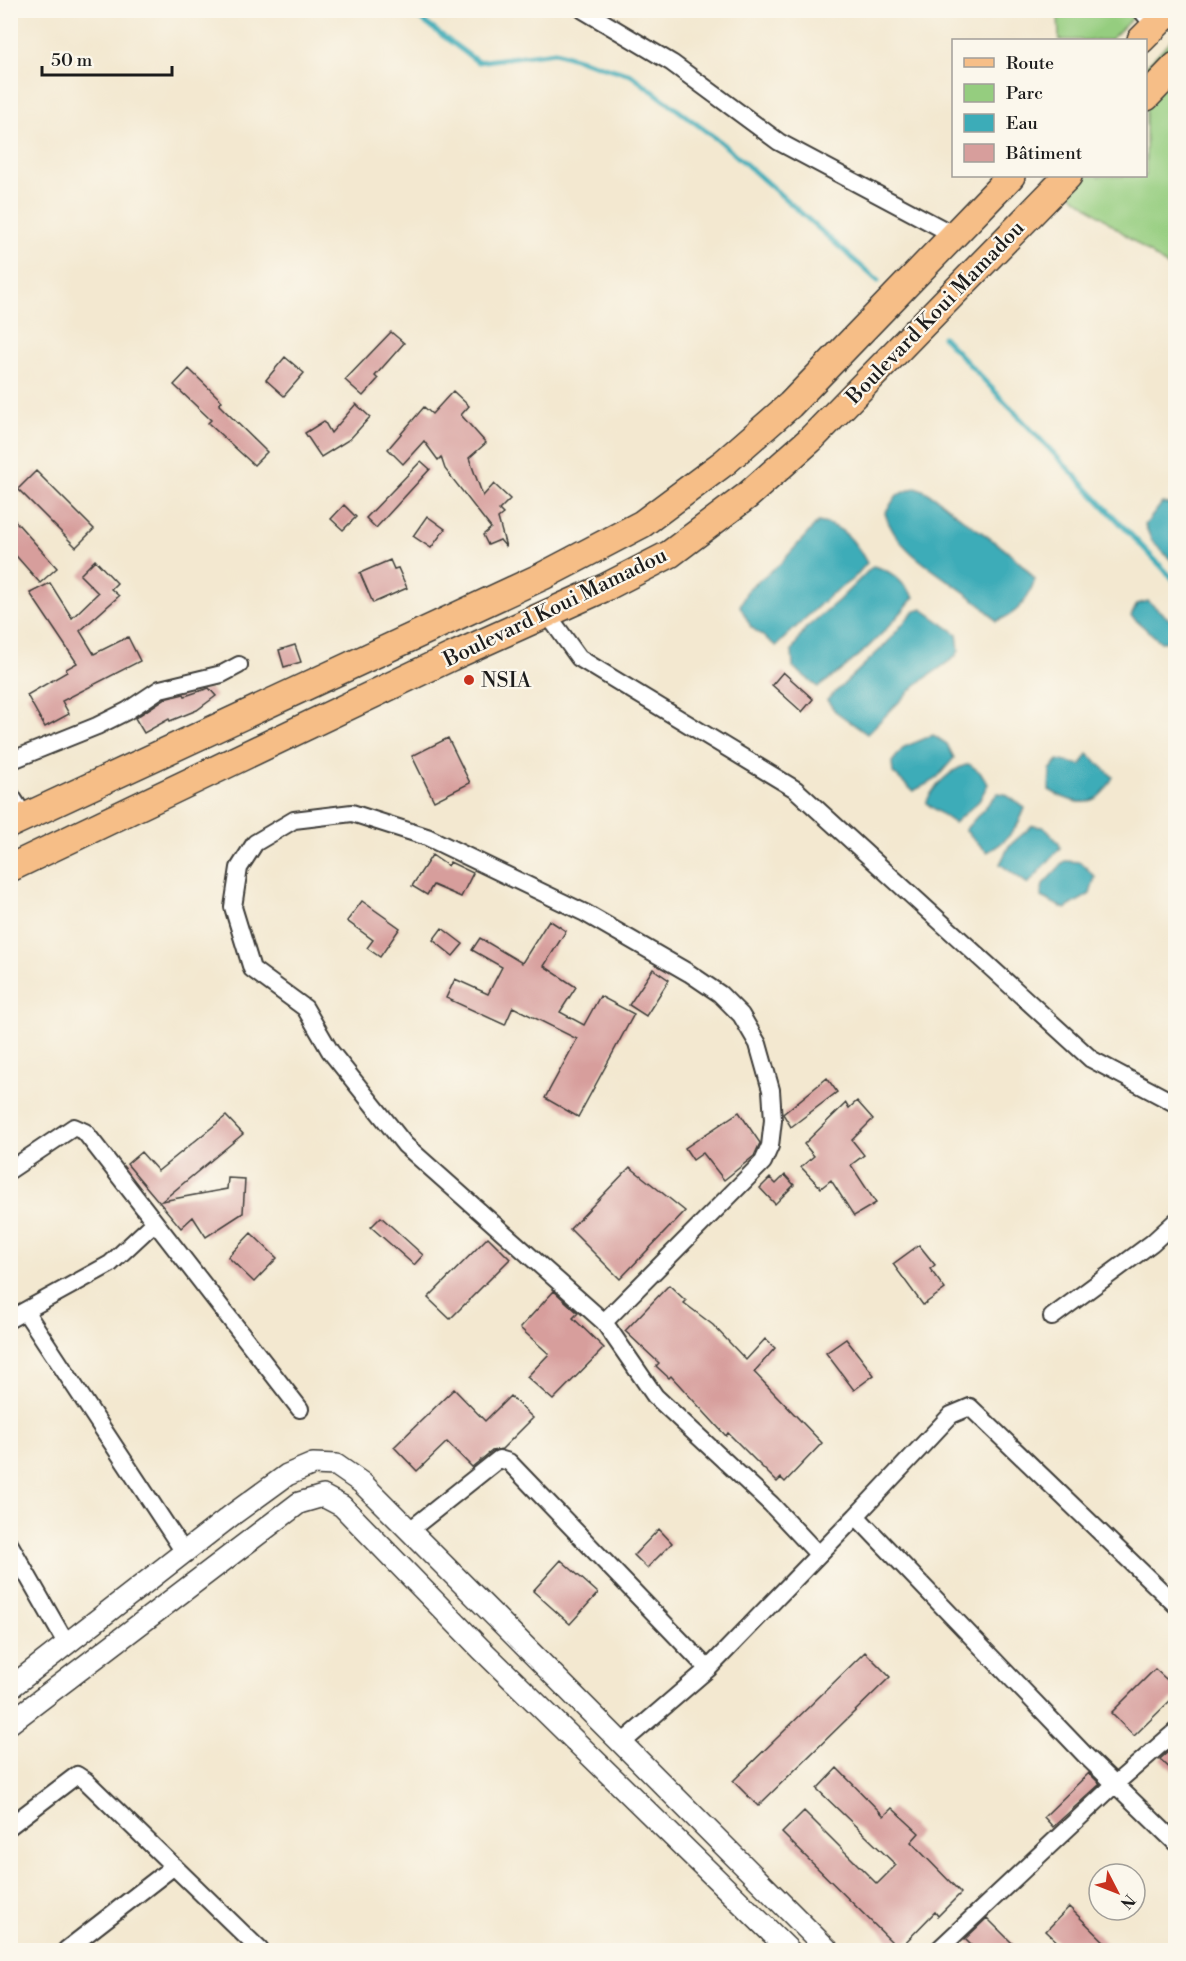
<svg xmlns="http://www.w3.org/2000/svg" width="1186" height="1961" font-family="'Libre Bodoni',serif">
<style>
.green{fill:#95cd7f;stroke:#58744e;stroke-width:1.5}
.water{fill:#3cacb8;stroke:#2c646a;stroke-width:1.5}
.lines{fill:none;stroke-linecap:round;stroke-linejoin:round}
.stream{stroke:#3cacb8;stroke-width:5}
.building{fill:#d79e9c}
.minor-casing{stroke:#3c3b37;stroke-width:20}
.tertiary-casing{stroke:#3c3b37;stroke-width:24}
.primary-casing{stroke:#3c3b37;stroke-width:30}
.minor{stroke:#fff;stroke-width:16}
.tertiary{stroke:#fff;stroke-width:21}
.primary{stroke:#f6be87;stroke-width:27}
.poi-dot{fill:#c8321e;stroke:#fbf7ec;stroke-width:2}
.labels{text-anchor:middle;stroke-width:4.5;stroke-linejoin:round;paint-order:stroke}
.street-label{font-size:21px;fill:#1c1c1c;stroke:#fbf7ec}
.poi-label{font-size:21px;fill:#1c1c1c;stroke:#fbf7ec;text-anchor:start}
</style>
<rect width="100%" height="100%" fill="#fbf7ec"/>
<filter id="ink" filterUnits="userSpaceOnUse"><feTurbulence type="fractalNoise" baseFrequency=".0167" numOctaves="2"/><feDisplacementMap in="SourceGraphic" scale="12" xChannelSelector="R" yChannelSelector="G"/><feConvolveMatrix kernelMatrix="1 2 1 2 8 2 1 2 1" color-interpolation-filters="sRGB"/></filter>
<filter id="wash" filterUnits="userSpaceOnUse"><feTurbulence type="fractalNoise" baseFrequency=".008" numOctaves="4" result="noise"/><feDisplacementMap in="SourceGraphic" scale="24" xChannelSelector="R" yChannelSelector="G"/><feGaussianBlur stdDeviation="1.35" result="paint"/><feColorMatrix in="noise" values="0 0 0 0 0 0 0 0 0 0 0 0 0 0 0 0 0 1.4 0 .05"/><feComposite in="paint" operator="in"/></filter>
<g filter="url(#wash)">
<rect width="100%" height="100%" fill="#f3e8d0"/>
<path class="green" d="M1058,11H1140L1110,40H1059Z
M1175,36V272L1047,176H1146V66Z"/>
<path class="water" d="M916,487C935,494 946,507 963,519C990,539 1013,552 1035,579C1028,600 1018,614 996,621C967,583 898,562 885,513L897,495Z
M1162,503L1175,505V564L1152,541L1145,525Z
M818,522C843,525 855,541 867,563L853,579L830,595L776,646L751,627L740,606L748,589L781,563Z
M873,566C892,570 902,582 914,597C886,632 856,662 818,687L793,667L792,650L805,629L839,600Z
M1148,601L1175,624L1172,641L1161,642L1131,616L1137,604Z
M922,609L957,634L959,650L955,657L916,685L867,734L835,711L827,700L885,645L913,612Z
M933,735L947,744L954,758L935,780L913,791L893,773L892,762L904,747Z
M1088,754L1113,777C1096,811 1077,806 1049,790L1050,770L1058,760L1081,765Z
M969,764L981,773L988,784L979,801L954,823L926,803C933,786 951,769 969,764Z
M998,793L1005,794L1025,808C1018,828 1006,843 987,852L965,830Z
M1032,826L1044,827L1059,843L1060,848L1028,884L1000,864L1009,846Z
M1065,861L1081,862L1095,877L1090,894L1065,909L1041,897L1043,884Z"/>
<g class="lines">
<path class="stream" d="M408,10L478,62L555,52L631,75L722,143L878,281
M943,337L1176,582"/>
</g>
<g id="blocks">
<path class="building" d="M391,332L404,343L375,376L378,379L363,396L345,380Z
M285,357L304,373L284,396L266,380Z
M189,369L222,401L219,405L267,452L254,465L208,423L211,420L174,385Z
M453,391L469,406L461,415L486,443L469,458L483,496L494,484L510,499L499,510L503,514L498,518L506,547L500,540L488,545L483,535L491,528L445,469L441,457L438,460L424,441L403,464L388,449L424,407L432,414Z
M356,404L370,417L350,439L321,457L305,433L324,421L331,433Z
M421,461L430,469L376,528L366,518Z
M36,471L94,529L76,547L18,489Z
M344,505L356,517L343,530L331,519Z
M10,515L57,568L40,583L10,549Z
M427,516L445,529L431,548L413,536Z
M95,560L117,583L111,589L119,596L80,631L94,654L128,637L140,661L62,701L69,714L45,727L27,695L67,672L66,669L77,663L30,593L50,583L72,618L98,593L80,575Z
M390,560L394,569L398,568L407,588L373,603L360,573Z
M295,645L301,662L284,667L279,650Z
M783,672L813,699L802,712L772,685Z
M209,688L216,696L197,710L170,721L169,719L144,733L135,718L164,699L184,694L185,696Z
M448,738L470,783L434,801L412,756Z
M432,855L448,866L450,862L473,873L461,897L433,885L427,895L412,886Z
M362,901L400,928L380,957L367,948L373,940L347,921Z
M549,920L566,931L544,966L576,987L560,1012L584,1025L600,996L634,1014L578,1117L545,1098L577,1039L513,1007L505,1025L446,998L455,979L488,994L502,967L472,950L480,938L522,963Z
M442,928L463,944L453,956L433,940Z
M653,969L669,980L646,1016L629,1005Z
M827,1078L837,1092L791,1127L783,1114Z
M857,1101L873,1119L852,1140L864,1155L851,1165L876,1203L854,1216L831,1180L821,1188L801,1167L814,1156L804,1144L846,1103L849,1108Z
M739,1112L760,1143L754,1156L724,1180L703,1153L693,1160L685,1148Z
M226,1116L243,1134L162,1201L227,1189L228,1178L245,1179L243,1213L206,1237L193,1217L181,1228L127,1164L141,1152L158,1171Z
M630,1167L685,1211L620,1279L570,1229Z
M785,1175L794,1185L775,1204L760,1188L770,1178L776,1184Z
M381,1217L423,1255L414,1265L371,1227Z
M251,1233L277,1258L254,1282L228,1257Z
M488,1237L510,1259L450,1319L428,1298Z
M919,1245L935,1265L930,1269L945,1289L923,1305L893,1264Z
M669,1285L686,1301L684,1303L713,1325L746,1360L765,1339L775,1348L754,1372L822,1443L785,1482L781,1478L777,1482L728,1433L726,1436L671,1376L669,1378L656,1366L659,1363L625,1331Z
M554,1291L578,1313L573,1318L604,1348L553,1400L527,1377L549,1354L520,1328Z
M846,1339L874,1375L854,1390L826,1353Z
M454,1389L485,1421L510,1396L533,1418L502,1449L492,1451L472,1467L447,1442L417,1471L394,1447Z
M659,1529L672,1543L647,1568L634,1555Z
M561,1560L598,1593L570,1624L533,1591Z
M865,1652L890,1677L758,1806L733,1781Z
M1155,1669L1176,1688V1695L1134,1736L1111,1713Z
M1176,1745V1774L1160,1759Z
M837,1768L884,1816L892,1808L919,1833L911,1842L961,1893L938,1916L935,1912L899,1949L782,1833L804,1811L877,1884L896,1865L817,1789Z
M1089,1773L1100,1784L1053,1827L1044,1817Z
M1069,1907L1113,1950H1066L1046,1931Z
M987,1918L1019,1950H976L965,1939Z"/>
</g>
</g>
<g filter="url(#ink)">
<use href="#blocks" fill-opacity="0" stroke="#3c3b37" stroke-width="1.5"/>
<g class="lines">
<defs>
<path id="minor" d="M583,10L672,63L779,142L954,235
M1141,10L1155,27
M548,615L579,658L795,789L1091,1059L1176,1104
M10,761L97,726L127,711L160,689L222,674L239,665
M10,794L25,817
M10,1170L74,1127L85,1132L300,1409
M25,1311L184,1552
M1052,1317L1152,1243L1176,1221
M10,1319L110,1264L155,1222
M604,1322L763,1162L770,1146L773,1120L771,1090L758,1044L741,1015L720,994L689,973L585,913L427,837L352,813L294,820L255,843L239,868L233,907L252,969L305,1008L330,1051L405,1145L604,1322L655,1396L771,1504L818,1554
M856,1516L951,1415L970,1407L1176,1605
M410,1530L499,1459L509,1462L708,1669
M10,1545L66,1643
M622,1743L708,1669L856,1516L1086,1756L1176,1843
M10,1826L77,1775L86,1781L260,1950
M66,1950L174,1866
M938,1950L1115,1784L1176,1731"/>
<path id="tertiary" d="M10,1688L232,1515L287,1475L313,1464L336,1465L362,1483L828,1950
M10,1723L299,1503L323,1496L342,1506L481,1649L789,1950"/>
<path id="primary" d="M1141,40L1171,10
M1146,97L1176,66
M10,824L543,576L642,524L725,462L790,405L1011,176
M10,868L451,657L604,588L670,554L747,496L810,440L1068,176"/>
</defs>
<use href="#minor" class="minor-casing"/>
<use href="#tertiary" class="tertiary-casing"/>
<use href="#primary" class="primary-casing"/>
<use href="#minor" class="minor"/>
<use href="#tertiary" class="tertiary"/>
<use href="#primary" class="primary"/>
</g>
</g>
<circle class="poi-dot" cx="469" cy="680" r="6"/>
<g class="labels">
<g class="street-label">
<text transform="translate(935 312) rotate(-46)" y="7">Boulevard Koui Mamadou</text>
<text transform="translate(555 607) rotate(-26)" y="7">Boulevard Koui Mamadou</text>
</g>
<g class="poi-label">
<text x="481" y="687">NSIA</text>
</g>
</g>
<rect width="1186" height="1961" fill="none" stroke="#fbf7ec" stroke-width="36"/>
<rect x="952" y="39" width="195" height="138" fill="#fbf7ec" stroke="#a29f99" stroke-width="1.5"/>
<rect x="964" y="58" width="30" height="9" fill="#f6be87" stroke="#a29f99" stroke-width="1.5"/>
<text x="1006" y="69" font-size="18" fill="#1c1c1c">Route</text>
<rect x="964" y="84" width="30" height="18" fill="#95cd7f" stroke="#a29f99" stroke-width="1.5"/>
<text x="1006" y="99" font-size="18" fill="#1c1c1c">Parc</text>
<rect x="964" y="114" width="30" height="18" fill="#3cacb8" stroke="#a29f99" stroke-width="1.5"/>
<text x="1006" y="129" font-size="18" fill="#1c1c1c">Eau</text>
<rect x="964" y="144" width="30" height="18" fill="#d79e9c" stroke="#a29f99" stroke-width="1.5"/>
<text x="1006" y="159" font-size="18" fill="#1c1c1c">Bâtiment</text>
<g transform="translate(1117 1892) rotate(132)"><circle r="28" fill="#fbf7ec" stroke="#a29f99" stroke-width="1.5"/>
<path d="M0-4.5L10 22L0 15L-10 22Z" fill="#c8321e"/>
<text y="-9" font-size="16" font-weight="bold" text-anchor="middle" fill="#1c1c1c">N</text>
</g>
<path d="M42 66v9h130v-9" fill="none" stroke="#1c1c1c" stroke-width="3"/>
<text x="51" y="66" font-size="18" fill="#1c1c1c" stroke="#fbf7ec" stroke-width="4.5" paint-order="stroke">50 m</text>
</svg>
